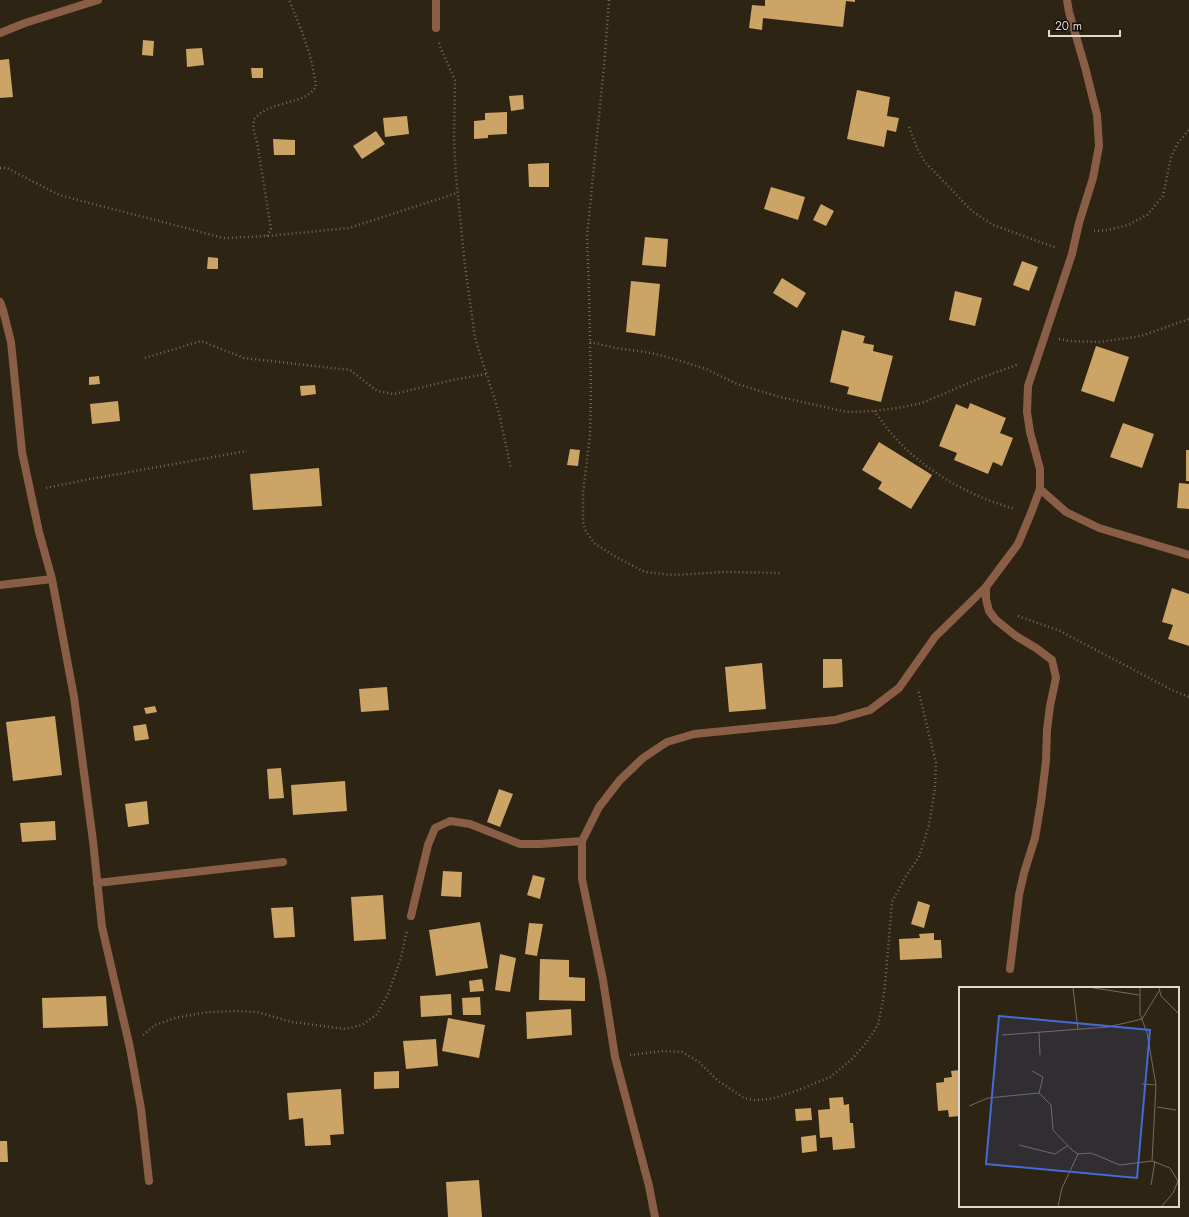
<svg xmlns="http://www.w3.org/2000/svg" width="1189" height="1217" font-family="Jost,sans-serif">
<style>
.building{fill:#cba466}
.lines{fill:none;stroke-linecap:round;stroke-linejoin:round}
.path{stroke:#736a5c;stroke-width:2.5;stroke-dasharray:1 3;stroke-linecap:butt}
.street{stroke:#8a5e46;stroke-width:8}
.inset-road{fill:none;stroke:#756c5e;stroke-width:1}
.view{fill:#446ad6;fill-opacity:0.15;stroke:#446ad6;stroke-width:2}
.inset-edge{fill:none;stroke:#dfd8ce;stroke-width:2}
</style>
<rect width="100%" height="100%" fill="#2e2414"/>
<path class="building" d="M765,0H855V2L846,1L843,27L763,18L762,30L749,28L752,5L765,6Z
M143,40L154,41L153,56L142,55Z
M202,48L204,65L187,67L186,49Z
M9,59L13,97L0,98V60Z
M251,68H263V78H252Z
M857,90L890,97L887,116L899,118L896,132L887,130L884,147L847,139Z
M523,95L524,109L511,111L509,96Z
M507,112V134L488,135V138L474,139V121L485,120V113Z
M407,116L409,134L385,137L383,118Z
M376,131L385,144L362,159L353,146Z
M273,139L295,140V155H274Z
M549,163V187H529L528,164Z
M771,187L805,197L798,220L764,209Z
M821,204L834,211L826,226L813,220Z
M645,237L668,239L666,267L642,265Z
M208,257L218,258V269H207Z
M1022,261L1038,267L1029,291L1013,285Z
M782,278L806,293L797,308L773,293Z
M631,281L660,284L655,336L626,332Z
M955,291L982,298L975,326L949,320Z
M842,330L865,336L863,343L874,345L873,351L893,356L881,402L847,394L849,387L830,382Z
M1096,346L1129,357L1114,402L1081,391Z
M99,376L100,384L89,385V377Z
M315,385L316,394L301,396L300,386Z
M118,401L120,421L92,424L90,404Z
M970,403L1006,418L1000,433L1013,438L1002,466L993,462L988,474L954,460L957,453L939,446L956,404L968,409Z
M1123,423L1154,434L1142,468L1110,457Z
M879,442L932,475L911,509L878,489L882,482L862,470Z
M570,449L580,450L578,466L567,465Z
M1186,450H1189V481H1186Z
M319,468L322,506L253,510L250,474Z
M1179,483L1189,484V509L1177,508Z
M1172,588L1189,594V646L1168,639L1173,625L1162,622Z
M823,659H842L843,687L823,688Z
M762,663L766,709L729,712L725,667Z
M387,687L389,710L361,712L359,689Z
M155,706L157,712L146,714L144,708Z
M55,716L62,775L13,781L6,722Z
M146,724L149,739L135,741L133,726Z
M281,768L284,798L269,799L267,769Z
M345,781L347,811L293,815L291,785Z
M499,789L513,794L500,827L487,822Z
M147,801L149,824L128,827L125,804Z
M55,821L56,840L22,842L20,823Z
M443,871L462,872L461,897L441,896Z
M533,875L545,878L540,899L527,895Z
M383,895L386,939L354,941L351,897Z
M918,901L930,905L924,928L911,924Z
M293,907L295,937L274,938L271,908Z
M480,922L488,968L436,976L429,930Z
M529,923L543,924L537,956L525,954Z
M934,933V940H941L942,958L900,960L899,939L920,938L919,934Z
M500,954L516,958L510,992L495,990Z
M540,959L569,960V977L585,978V1001L539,1000Z
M482,979L484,991L470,992L469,981Z
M451,994L452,1015L421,1017L420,996Z
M106,996L108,1026L43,1028L42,998Z
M480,997L481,1015H463L462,998Z
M571,1009L572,1035L527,1039L526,1012Z
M448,1018L485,1025L479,1058L442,1051Z
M436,1039L438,1066L406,1069L403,1041Z
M960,1070V1116L949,1117L948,1110L938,1111L936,1083L944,1082V1078L952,1077L951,1071Z
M399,1071V1088L374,1089V1072Z
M341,1089L344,1134L330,1135L331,1145L305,1146L303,1118L289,1120L287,1093Z
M843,1097L844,1105L849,1104L850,1123H853L855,1148L833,1150L832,1137L820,1138L818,1110L830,1109L829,1098Z
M811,1108L812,1120L796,1121L795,1109Z
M816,1135L817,1151L802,1153L801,1137Z
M0,1141H7L8,1162H0Z
M479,1180L482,1217H448L446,1182Z"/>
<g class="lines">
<path class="path" d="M609,0L604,66L587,237L589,289L591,392L590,435L583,493V522L585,530L594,543L616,557L645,572L673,575L725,572L782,573
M439,43L441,49L455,80L454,138L456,177L465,266L475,338L499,413L511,469
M909,127L917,148L925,162L972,211L993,225L1057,248
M0,168H7L59,195L224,238L267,236L349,228L457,193
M1094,231L1108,230L1128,225L1147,215L1163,196L1171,157L1178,143L1189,130
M267,236L271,229L257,142L253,128L254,119C261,112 270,107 279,105C293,100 306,100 316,87C313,58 301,28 289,0
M1059,339L1069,341L1100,342L1141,336L1189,319
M590,342L616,348L651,353L671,358L706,369L737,384L780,397L847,412L874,411L898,408L922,403L978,379L1019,364
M145,358L201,341L244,358L350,370L377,391L394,394L453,380L486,374
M874,411C882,421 890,433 899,442C930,474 972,497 1015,509
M46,488L85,480L247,451
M1018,616L1060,631L1172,690L1189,697
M143,1035L155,1025L175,1018L208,1012L237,1011L257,1012L292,1022L345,1029L362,1025L377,1014L388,994L401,958L407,930
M630,1055L663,1051L682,1052L699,1062L717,1080L744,1098L754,1100L771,1099L796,1091L830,1077L851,1060L866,1043L878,1025L883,1000L885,985L892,902L906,876L919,857L929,825L935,788L936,763L918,689"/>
<path class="street" d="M436,28V0
M0,33L25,23L98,0
M0,302L3,310L11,342L22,452L39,532L52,579L74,697L93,841L102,927L130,1048L141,1109L149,1181
M1040,489L1066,512L1099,528L1189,555
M0,585L52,579
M986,587V599L989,611L996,620L1016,636L1036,648L1052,660L1056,678L1050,706L1047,730L1046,761L1041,802L1035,838L1024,873L1019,895L1010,969
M97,883L283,862
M411,916L428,845L435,828L450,821L470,824L520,844H540L582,841
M655,1217L649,1186L615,1057L603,980L582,879V841L599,807L620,780L643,758L667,742L694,734L835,720L870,710L899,688L935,637L986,587L1018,544L1031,513L1040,489V469L1030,432L1027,412L1028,386L1072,254L1079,223L1093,178L1099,146L1097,115L1085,67L1069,12L1067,0"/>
</g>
<g transform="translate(959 987)">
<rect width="220" height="220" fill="#2e2414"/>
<path class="inset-road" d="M114,1L119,43M135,1L180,8M181,1V27L188,46L197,98L193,174M200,1L202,9L220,27M80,45L81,68M43,48L149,40L183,32L200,4M73,84L84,90L80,106M183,97L197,98M10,119L29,111L80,106L92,118L94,143L113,163L119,167L132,166L161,178L193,174L211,181L219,194L214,206L203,219M198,120L217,123M60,158L96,167L108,159M192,198L196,174M99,219L103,201L119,167"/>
<path class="view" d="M40,29L191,43L178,191L27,177Z"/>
<rect width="220" height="220" class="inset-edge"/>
</g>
<path d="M1049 30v6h71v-6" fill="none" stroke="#dfd8ce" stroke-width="2"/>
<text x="1055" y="30" font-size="12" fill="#dfd8ce" stroke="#120e07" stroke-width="3" paint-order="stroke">20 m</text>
</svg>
